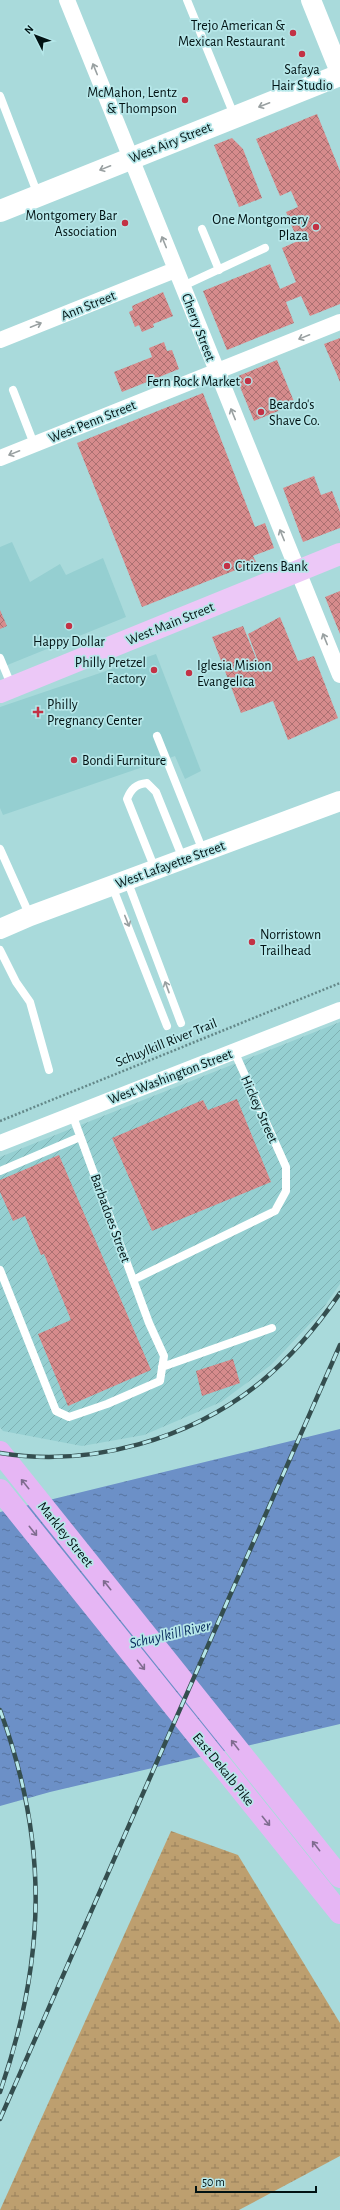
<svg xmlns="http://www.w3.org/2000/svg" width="340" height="2210" font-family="'Alegreya Sans',sans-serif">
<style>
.built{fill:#95cfd1}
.industrial{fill:url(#industrial-furrows)}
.wetland{fill:url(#wetland-marsh)}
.water{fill:url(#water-ripples)}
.building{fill:url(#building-cross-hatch)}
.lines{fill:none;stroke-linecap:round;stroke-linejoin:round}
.path{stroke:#648889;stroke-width:2.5;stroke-dasharray:2 2;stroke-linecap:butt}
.service{stroke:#fff;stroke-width:8}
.minor{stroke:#fff;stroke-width:16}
.tertiary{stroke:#fff;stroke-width:20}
.secondary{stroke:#fff;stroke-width:22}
.primary{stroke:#ecc8f7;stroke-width:22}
.trunk{stroke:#e6b6f4;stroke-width:22}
.rail-casing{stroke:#344e4f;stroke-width:4.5}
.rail{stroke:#b6e7e9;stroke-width:3;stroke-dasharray:9;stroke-linecap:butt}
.oneway{stroke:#99a0a1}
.oneway2{stroke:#7f6c8f}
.poi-dot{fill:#c33245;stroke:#b6e7e9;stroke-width:1.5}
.labels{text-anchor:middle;stroke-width:3.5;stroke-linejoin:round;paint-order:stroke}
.poi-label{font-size:14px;fill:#011213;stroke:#b6e7e9;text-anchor:end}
.street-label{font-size:14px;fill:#011213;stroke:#b6e7e9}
.water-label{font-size:15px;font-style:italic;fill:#06295b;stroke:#b6e7e9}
</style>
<defs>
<pattern id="industrial-furrows" width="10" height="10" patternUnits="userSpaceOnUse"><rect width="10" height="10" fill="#95cfd1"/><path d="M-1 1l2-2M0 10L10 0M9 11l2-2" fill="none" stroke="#7fb1b3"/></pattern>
<pattern id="wetland-marsh" width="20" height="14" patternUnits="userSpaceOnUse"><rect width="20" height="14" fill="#bd9f6f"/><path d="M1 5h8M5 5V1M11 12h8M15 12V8" fill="none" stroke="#97805a"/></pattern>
<pattern id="water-ripples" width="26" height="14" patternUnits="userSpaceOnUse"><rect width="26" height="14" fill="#6c90c7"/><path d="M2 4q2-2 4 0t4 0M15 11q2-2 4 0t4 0" fill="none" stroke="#5674a0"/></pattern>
<pattern id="building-cross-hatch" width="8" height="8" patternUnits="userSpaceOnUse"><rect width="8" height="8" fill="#d68b8c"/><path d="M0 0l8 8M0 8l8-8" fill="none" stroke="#ab7071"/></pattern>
</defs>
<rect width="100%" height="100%" fill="#a9dadb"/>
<path class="built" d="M12,542L30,582L60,564L66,575L103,558L126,617L0,668V547Z
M156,654L201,771L185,779L175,756L3,815L0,808V707Z"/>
<path class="industrial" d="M340,1022V1284L319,1314L271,1365L221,1402L144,1435L82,1446L3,1431L0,1427V1157Z"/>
<path class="wetland" d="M171,1831L238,1855L340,2023V2156L239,2210H0Z"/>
<path class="water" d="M340,1429V1724L50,1792L0,1806V1512Z"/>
<path class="building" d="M317,114L340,171V304L310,316L301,296L286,302L294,323L227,350L203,291L270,264L280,289L296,282L282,248L298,241L286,212L298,207L291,191L280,196L256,139Z
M232,138L243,149L262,198L239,207L214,145Z
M163,292L173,316L153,324L154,327L142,332L139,325L135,327L129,312L133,310L132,306Z
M340,338V382L324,344Z
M164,342L167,351L172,350L179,369L122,392L114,372L152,357L149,348Z
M277,360L295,404L254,421L236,377Z
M203,393L255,527L265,523L274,548L253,556L256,562L142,607L77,443Z
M314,476L321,495L332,491L340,512V528L303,542L283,488Z
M340,591V634L325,597Z
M0,610L7,626L0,629Z
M280,617L298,661L314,656L338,718L288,740L273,701L241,713L212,637L243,626L266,683L248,634Z
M237,1099L271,1182L152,1231L112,1138L203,1100L208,1110Z
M59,1155L151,1370L68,1406L38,1334L71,1320L44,1254L41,1255L25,1216L13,1221L0,1192V1180Z
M233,1359L240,1383L202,1396L196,1371Z"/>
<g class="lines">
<path class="path" d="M0,1121L340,983"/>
<path class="service" d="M187,0L234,115
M0,96L38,195
M202,229L219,270
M183,286L265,248
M13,390L34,444
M0,658L12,687
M157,736L203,851
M0,849L30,916
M155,869L127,799C131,789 136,784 147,783L156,792L183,859
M127,880L181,1023
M112,886L167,1026
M0,950L16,982L30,1002L49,1070
M0,1171L80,1137
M0,1270L56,1411L69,1417L107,1404L160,1381L164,1356L149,1323L72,1114
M133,1280L275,1211L286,1191V1167L234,1051
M162,1367L272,1328"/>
<path class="minor" d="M67,0L340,675
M0,340L175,270
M0,458L340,322
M0,1143L340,1010"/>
<path class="tertiary" d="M311,0L340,72
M0,929L30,916L340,801"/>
<path class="secondary" d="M0,211L340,75"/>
<path class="primary" d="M0,692L340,554"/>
<path class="trunk" d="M0,1452L340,1877
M0,1490L340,1913"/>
<defs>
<path id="rail" d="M0,1453C90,1468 192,1439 262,1381C292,1356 318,1325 340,1293
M0,1710C49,1843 46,1959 0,2092
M0,2119L340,1345"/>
</defs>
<use href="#rail" class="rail-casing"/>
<use href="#rail" class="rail"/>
</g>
<defs><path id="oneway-shaft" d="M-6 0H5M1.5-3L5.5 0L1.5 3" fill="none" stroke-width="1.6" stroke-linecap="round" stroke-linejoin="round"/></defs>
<g class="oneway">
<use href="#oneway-shaft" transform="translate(95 69) rotate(-112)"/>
<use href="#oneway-shaft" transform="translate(264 105) rotate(159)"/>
<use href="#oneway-shaft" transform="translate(105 168) rotate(158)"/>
<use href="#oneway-shaft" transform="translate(164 242) rotate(-112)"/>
<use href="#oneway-shaft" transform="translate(36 325) rotate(-22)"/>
<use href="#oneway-shaft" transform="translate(304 337) rotate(158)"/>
<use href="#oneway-shaft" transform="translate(233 414) rotate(-112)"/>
<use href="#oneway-shaft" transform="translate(14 453) rotate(158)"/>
<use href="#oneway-shaft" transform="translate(282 535) rotate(-112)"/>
<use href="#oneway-shaft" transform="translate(325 639) rotate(-112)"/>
<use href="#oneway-shaft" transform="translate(127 921) rotate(68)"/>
<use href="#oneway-shaft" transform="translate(167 987) rotate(-110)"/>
</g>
<g class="oneway2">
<use href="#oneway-shaft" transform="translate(25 1484) rotate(-129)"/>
<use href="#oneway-shaft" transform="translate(33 1531) rotate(51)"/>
<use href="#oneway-shaft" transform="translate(107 1585) rotate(-129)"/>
<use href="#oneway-shaft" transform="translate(141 1665) rotate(52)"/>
<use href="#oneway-shaft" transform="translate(235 1745) rotate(-128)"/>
<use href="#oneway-shaft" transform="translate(266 1821) rotate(51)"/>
<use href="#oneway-shaft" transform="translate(316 1846) rotate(-128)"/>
</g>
<g class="poi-dot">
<circle cx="293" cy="33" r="4"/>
<circle cx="302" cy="54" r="4"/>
<circle cx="185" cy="100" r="4"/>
<circle cx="125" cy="223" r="4"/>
<circle cx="316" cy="227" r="4"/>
<circle cx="248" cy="381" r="4"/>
<circle cx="261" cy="412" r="4"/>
<circle cx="227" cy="566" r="4"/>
<circle cx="69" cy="626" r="4"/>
<circle cx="154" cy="670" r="4"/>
<circle cx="189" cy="673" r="4"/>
<path d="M36 706h4v4h4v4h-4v4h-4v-4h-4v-4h4z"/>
<circle cx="74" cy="760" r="4"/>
<circle cx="252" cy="942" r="4"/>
</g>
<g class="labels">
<g class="poi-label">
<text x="285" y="30">Trejo American &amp;<tspan x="285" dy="16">Mexican Restaurant</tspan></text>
<text x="302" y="74" text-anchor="middle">Safaya<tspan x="302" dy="16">Hair Studio</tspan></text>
<text x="177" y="97">McMahon, Lentz<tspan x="177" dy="16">&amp; Thompson</tspan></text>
<text x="117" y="220">Montgomery Bar<tspan x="117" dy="16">Association</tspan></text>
<text x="308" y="224">One Montgomery<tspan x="308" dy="16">Plaza</tspan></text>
<text x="240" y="386">Fern Rock Market</text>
<text x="269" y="409" text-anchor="start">Beardo's<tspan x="269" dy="16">Shave Co.</tspan></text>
<text x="235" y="571" text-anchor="start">Citizens Bank</text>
<text x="69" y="646" text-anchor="middle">Happy Dollar</text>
<text x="146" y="667">Philly Pretzel<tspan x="146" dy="16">Factory</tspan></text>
<text x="197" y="670" text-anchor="start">Iglesia Mision<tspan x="197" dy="16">Evangelica</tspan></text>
<text x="47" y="709" text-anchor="start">Philly<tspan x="47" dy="16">Pregnancy Center</tspan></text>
<text x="82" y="765" text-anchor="start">Bondi Furniture</text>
<text x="260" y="939" text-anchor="start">Norristown<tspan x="260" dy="16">Trailhead</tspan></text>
</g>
<g class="street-label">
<text transform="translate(170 142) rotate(-22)" y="5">West Airy Street</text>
<text transform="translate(88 305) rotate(-22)" y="5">Ann Street</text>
<text transform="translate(199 327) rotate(69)" y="5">Cherry Street</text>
<text transform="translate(92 421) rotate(-22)" y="5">West Penn Street</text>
<text transform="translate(170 623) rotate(-22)" y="5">West Main Street</text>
<text transform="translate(170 864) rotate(-20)" y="5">West Lafayette Street</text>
<text transform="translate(166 1042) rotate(-22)" y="5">Schuylkill River Trail</text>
<text transform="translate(170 1076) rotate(-21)" y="5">West Washington Street</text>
<text transform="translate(260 1109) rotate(66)" y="5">Hickey Street</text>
<text transform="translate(111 1218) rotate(70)" y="5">Barbadoes Street</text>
<text transform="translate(66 1534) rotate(51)" y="5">Markley Street</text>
<text transform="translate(224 1769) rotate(51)" y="5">East Dekalb Pike</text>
</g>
<g class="water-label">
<text transform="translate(170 1634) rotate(-13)" y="5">Schuylkill River</text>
</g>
</g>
<g transform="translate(36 36) rotate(312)" stroke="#b6e7e9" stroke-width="3" paint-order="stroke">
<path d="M0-3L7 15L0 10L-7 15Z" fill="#011213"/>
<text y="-6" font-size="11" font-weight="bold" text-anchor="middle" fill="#011213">N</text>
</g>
<path d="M196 2186v6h120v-6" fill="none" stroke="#011213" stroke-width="2"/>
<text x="202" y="2186" font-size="12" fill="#011213" stroke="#b6e7e9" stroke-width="3" paint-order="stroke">50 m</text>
</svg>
